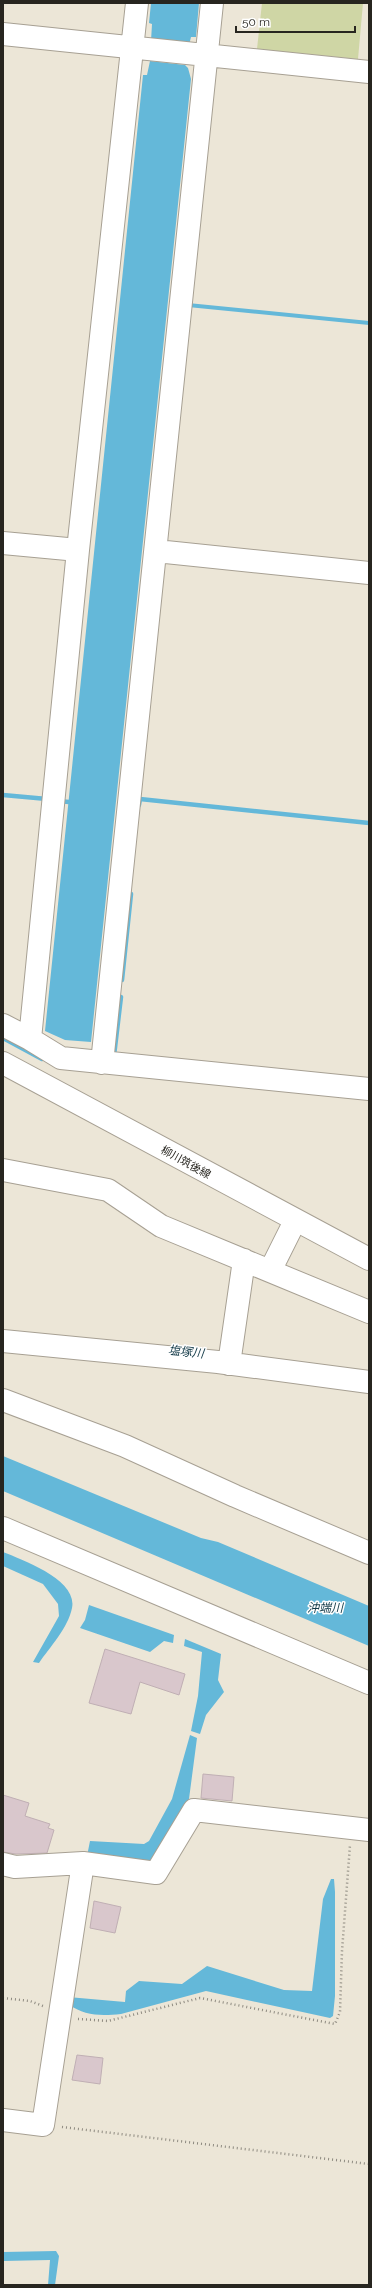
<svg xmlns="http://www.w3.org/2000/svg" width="372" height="2288" font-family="Raleway,'Noto Sans JP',sans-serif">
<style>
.green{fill:#cfd6a5}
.water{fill:#64b8d9}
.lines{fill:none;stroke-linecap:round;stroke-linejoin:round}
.stream{stroke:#64b8d9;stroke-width:4.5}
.building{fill:#d9c7cc;stroke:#c0afb4}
.minor-casing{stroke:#a7a093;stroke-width:24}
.major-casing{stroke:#a7a093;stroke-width:24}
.path{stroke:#8e8a80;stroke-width:2.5;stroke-dasharray:1 3;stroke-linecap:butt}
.minor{stroke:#fff;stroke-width:22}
.major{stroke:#fff;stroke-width:22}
.labels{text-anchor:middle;stroke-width:3;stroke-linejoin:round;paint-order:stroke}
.street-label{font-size:11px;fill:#27251f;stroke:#fff}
.water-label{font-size:12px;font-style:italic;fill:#133a48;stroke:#fff}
</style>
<rect width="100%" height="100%" fill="#ece6d7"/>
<path class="green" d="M262,3H363L358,59L257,49Z"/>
<path class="water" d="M151,3H199L196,37H191L189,45L151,41L152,24L149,23Z
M150,61L185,65L188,68L191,79L91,1042L65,1040L45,1031L143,75H147Z
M188,303L369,321V325L188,307Z
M3,1456L201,1538L218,1542L369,1606V1646L3,1491Z
M3,1552C23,1560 78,1580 72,1608C68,1628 50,1647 39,1663L33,1662L59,1616L58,1604L43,1584L3,1566Z
M89,1605L174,1635L173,1643L164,1641L150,1652L80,1628L85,1620Z
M185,1639L221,1654L218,1680L224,1692L206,1715L200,1734L191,1731L198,1696L202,1652L184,1646Z
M190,1735L197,1738L189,1799L156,1864L87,1856L90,1841L144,1844L149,1841L172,1799Z
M331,1879H334L335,1892V1996L333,2016L330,2018L206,1991L121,2014C100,2016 85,2016 68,2004V1997L125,2002L126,1991L139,1981L182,1984L207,1966L284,1990L312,1991L323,1899Z
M56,2251L59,2256L55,2285H48L50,2260L3,2261V2252Z"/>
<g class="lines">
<path class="stream" d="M3,795L47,799
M58,801L69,802
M139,805L140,799L369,823
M122,980L131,894
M3,1038L42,1059
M114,1056L121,997"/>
</g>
<path class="building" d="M105,1649L185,1674L179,1695L140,1682L131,1714L89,1703Z
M203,1774L234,1777L232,1801L201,1798Z
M3,1795L29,1803L25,1816L50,1824L48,1828L54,1830L47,1853L16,1854L3,1852Z
M94,1901L121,1907L115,1933L90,1928Z
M77,2055L103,2058L100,2084L72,2080Z"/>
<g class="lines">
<defs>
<path id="minor" d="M3,34L369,72
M3,543L78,550
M156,551L369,573
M3,1025L30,1039L61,1058L369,1089
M30,1039L78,550L137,3
M102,1063L212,3
M3,1170L108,1190L161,1226L369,1312
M270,1271L295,1221
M3,1341L218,1362L369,1382
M229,1364L244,1260
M3,1400L125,1446L235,1496L369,1553
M3,1528L369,1683
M3,1864L15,1867L83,1863L156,1873L194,1810L369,1830
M3,2120L43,2125L83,1863"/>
<path id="major" d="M3,1063L369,1259"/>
</defs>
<use href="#minor" class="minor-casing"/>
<use href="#major" class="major-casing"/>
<path class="path" d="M3,1998L30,2001L43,2006
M78,2019L108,2021L200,1998L335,2024L340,2012L342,1951L350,1845
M62,2127L369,2164"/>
<use href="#minor" class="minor"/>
<use href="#major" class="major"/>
</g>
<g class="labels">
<g class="street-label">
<text transform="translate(186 1162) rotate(29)" y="4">柳川筑後線</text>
</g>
<g class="water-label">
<text transform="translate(186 1352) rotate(6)" y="4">塩塚川</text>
<text x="325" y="1612">沖端川</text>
</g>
</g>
<rect width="372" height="2288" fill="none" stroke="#27251f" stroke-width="8"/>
<path d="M236 26v6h119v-6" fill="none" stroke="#27251f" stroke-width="2"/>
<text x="242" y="26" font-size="12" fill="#27251f" stroke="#ffffff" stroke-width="3" paint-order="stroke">50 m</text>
</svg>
